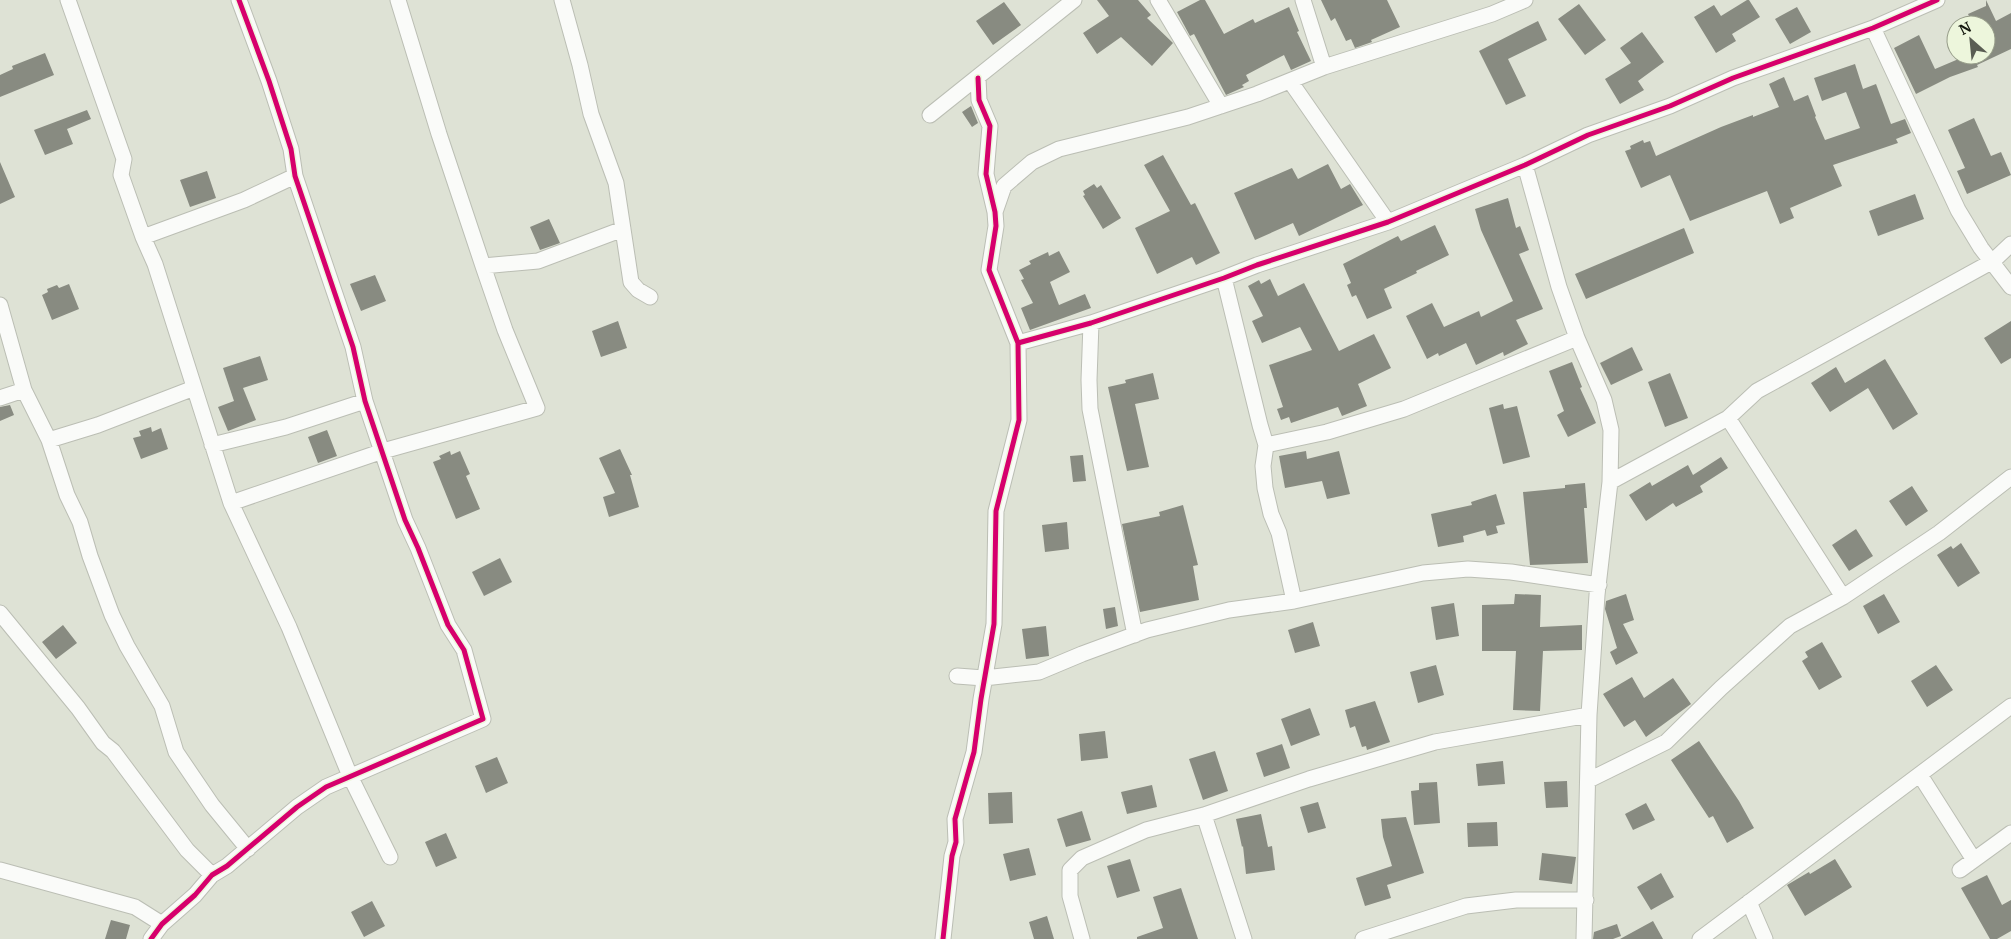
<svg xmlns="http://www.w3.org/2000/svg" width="2011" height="939" font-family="Merriweather,serif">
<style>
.building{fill:#888b81}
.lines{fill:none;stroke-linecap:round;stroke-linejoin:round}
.minor-casing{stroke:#bbbeb4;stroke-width:17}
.minor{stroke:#fafbf9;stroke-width:15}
.cycleway-casing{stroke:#edf6dc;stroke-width:8}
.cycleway{stroke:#d6006c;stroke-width:5}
</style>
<rect width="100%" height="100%" fill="#dee2d5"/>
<path class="building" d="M1097,0H1138L1151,15L1147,18L1173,43L1152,66L1121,37L1097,54L1083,33L1109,16Z
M1200,0H1205L1224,34L1253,19L1255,23L1289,7L1299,31L1297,32L1311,61L1291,70L1284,55L1246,75L1249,81L1242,85L1244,87L1226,95L1194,34L1190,36L1177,12Z
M1321,0H1387L1400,27L1371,40L1372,42L1355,48L1351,39L1346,41L1335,18L1331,21Z
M1747,0H1749L1760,17L1732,34L1736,41L1716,53L1694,17L1714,5L1721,16Z
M1986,0L1996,21L2011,13V49L1977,65L1978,67L1950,77L1916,94L1894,48L1919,35L1935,69L1968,55H1986V25H1973L1968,14L1986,6Z
M1004,2L1021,25L993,45L976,21Z
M1579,4L1606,40L1585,55L1558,19Z
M1797,7L1811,32L1790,44L1775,19Z
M1538,21L1547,40L1508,59L1526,96L1506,105L1479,51Z
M1642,32L1664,62L1638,81L1644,90L1620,104L1605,79L1631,63L1620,48Z
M45,53L54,75L0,97V75L13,69L12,66Z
M1855,64L1863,89L1876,84L1891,124L1905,119L1911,133L1896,139L1898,143L1833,165L1842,186L1790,208L1794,218L1780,224L1767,191L1690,221L1670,175L1641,188L1625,151L1631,149L1630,146L1643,140L1644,143L1650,141L1656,156L1721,127L1753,115V117L1779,107L1769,84L1784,77L1794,101L1808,95L1816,116L1815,117L1825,140L1860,128L1846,92L1822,101L1814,78Z
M971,106L978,123L972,127L962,112Z
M87,110L91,119L67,129L73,144L45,155L34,130Z
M1974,118L1991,156L2001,152L2011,175L1967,194L1957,171L1965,168L1948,130Z
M1163,155L1191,205L1195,203L1220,253L1196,265L1192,257L1157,274L1135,228L1170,211L1144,165Z
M0,162L15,197L0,204Z
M1328,164L1341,189L1350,184L1363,205L1299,236L1293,223L1255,240L1234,193L1292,168L1298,179Z
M207,171L216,198L190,207L180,180Z
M1094,184L1097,188L1101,185L1121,218L1103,229L1083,196L1085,195L1083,191Z
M1915,194L1924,219L1878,236L1869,211Z
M1508,198L1516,228L1520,226L1529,250L1519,254L1543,309L1516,320L1528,344L1504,356L1503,352L1476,365L1466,343L1439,356L1438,353L1427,359L1406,316L1432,303L1444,327L1479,311L1481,317L1513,301L1481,230L1475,209Z
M549,219L560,243L540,250L530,227Z
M1435,225L1449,255L1416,271L1417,273L1384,289L1392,308L1367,319L1356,295L1352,297L1347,285L1351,283L1343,264L1398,236L1401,241Z
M1684,228L1694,253L1586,299L1575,274Z
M1059,251L1070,272L1050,282L1059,305L1085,294L1091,308L1030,330L1021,308L1033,303L1021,280L1024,279L1019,270L1031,264L1029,261L1048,252L1049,256Z
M375,275L386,301L361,311L350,284Z
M1270,279L1278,296L1304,283L1339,351L1374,334L1391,368L1358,384L1367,406L1342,416L1338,407L1291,423L1289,417L1281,420L1277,409L1283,407L1269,365L1312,350L1300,327L1262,343L1252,321L1263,316L1248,286L1259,280L1261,284Z
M69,284L79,309L52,320L42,295L48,292L47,289L57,285L59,288Z
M618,321L627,348L601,357L592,331Z
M2011,321V358L2001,364L1984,338Z
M1632,347L1643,370L1611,385L1600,363Z
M260,356L268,380L243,388L256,420L228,431L218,407L234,401L223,368Z
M1885,359L1918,414L1893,430L1868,388L1830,412L1811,383L1836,367L1845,383Z
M1572,362L1582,387L1580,388L1596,423L1568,437L1557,415L1564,411L1549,371Z
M1153,373L1159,399L1135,404L1149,467L1127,471L1108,387L1126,383L1125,380Z
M1670,373L1688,418L1665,427L1648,382Z
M1503,404L1504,409L1517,406L1530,457L1503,464L1489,408Z
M10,405L14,415L0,421V407Z
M151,427L152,432L161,428L168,449L141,459L133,438L141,436L139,431Z
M327,430L337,456L318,463L308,437Z
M620,449L632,475H630L639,507L609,517L603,497L615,493L599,458Z
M450,451L451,455L460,451L470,474L466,476L480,509L456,519L433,462L441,459L439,456Z
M1306,451L1307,459L1339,451L1350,494L1327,499L1322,481L1285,488L1279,456Z
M1083,455L1086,481L1073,482L1070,456Z
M1721,457L1728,468L1700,486L1703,492L1676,507L1673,503L1646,521L1629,495L1650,482L1652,486L1688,465L1693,475Z
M1585,483L1587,508H1584L1588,563L1530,565L1523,492L1565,488V485Z
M1912,486L1928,511L1906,526L1889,501Z
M1496,494L1505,524L1496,526L1498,533L1487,536L1485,530L1463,536L1464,542L1438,547L1431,514L1472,505L1471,502Z
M1183,505L1198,565L1193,566L1199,600L1140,612L1122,524L1160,516L1159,512Z
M1067,522L1069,549L1045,552L1042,525Z
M1856,529L1873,556L1849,571L1832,545Z
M1961,543L1980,573L1958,587L1937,555L1951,546L1953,549Z
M500,558L512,582L484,596L472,572Z
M1515,594L1541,595L1540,627L1582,625V650L1543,651L1540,711L1513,710L1516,651H1482V605L1514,604Z
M1626,594L1634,620L1623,624L1638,653L1616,665L1610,652L1617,648L1605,609L1606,601Z
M1884,594L1900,622L1878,634L1863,606Z
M1454,603L1459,636L1436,640L1431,607Z
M1115,607L1118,626L1106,629L1103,609Z
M1313,622L1320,646L1295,653L1288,630Z
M63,625L77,643L56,659L42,642Z
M1046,626L1049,656L1026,659L1022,629Z
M1822,642L1842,677L1819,690L1802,661L1808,657L1805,652Z
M1436,665L1444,695L1418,703L1410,672Z
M1936,665L1953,690L1927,707L1911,681Z
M1632,677L1644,698L1673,678L1691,704L1646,737L1635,720L1624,727L1603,694Z
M1375,701L1390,742L1367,750L1366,746L1362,747L1355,726L1350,728L1345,710Z
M1310,708L1320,735L1291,746L1281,719Z
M1105,731L1108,758L1081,761L1079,734Z
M1699,741L1739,801L1754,828L1727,843L1713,816L1709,818L1671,760Z
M1282,744L1290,768L1264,777L1256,753Z
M1215,751L1228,791L1203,800L1189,759Z
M497,757L508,783L486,793L475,766Z
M1503,761L1505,784L1478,786L1476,764Z
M1567,781L1568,807L1546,808L1544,782Z
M1437,782L1440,823L1414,825L1411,791L1419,790V783Z
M1152,785L1157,807L1127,814L1121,792Z
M1012,792L1013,823L989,824L988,793Z
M1318,802L1326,828L1308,833L1300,807Z
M1646,803L1655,820L1633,830L1625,814Z
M1082,811L1091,840L1066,847L1057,819Z
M1261,814L1268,847L1272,846L1275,870L1246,874L1243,846L1242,847L1236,819Z
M1406,817L1424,873L1387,885L1391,898L1365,906L1356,878L1392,866L1383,837L1381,819Z
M1497,822L1498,846L1468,847L1467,823Z
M446,833L457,858L436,867L425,842Z
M1029,848L1036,875L1010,881L1003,854Z
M1542,853L1576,857L1572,884L1539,880Z
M1130,859L1140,891L1117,898L1107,866Z
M1835,859L1852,887L1805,916L1787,885L1809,872L1810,874Z
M1661,873L1674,897L1651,910L1637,887Z
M1987,875L2002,905L2011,900V931L1997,939H1990L1961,888Z
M1181,888L1198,939H1137V937L1163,928L1153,897Z
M372,901L385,926L364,937L351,912Z
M1047,916L1054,939H1034L1029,922Z
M111,920L130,925L126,939H105Z
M1653,921L1663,939H1620Z
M1617,924L1621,936L1613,939H1593L1594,932Z"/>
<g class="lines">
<defs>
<path id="minor" d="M68,0L124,159L121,175L143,237L155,264L231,503L289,627L350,776L390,857
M562,0L580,65L591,114L616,183L631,282L638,290L650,297
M1158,0L1221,106
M1303,0L1324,67
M1873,28L1958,210L1981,248L2011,287
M1290,81L1388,222
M930,115L1074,0
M1525,165L1559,287L1577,338L1604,400L1611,430L1610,482L1597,595L1589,715L1584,939
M995,212L1004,186L1032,162L1059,149L1188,117L1257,94L1324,67L1492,14L1525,0
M143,237L244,200L295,176
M483,266L538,261L623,229
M1224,278L1260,425L1266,445L1263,466L1265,488L1271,514L1279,533L1294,601
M0,305L24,390L49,440L67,495L80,522L90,556L112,615L127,646L162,706L176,752L212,805L248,849
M1091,323L1089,380L1090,409L1135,635
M1018,343L1091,323L1224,278L1257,265L1388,222L1525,165L1588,135L1670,106L1733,78L1873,28L1937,0
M0,398L24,390
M1728,418L1843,597
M49,440L98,425L194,388
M212,445L286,427L365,401
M1266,445L1327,432L1404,409L1577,338
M1610,482L1728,418L1757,391L1993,261L2011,244
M231,503L383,451L537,408L505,330L483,266L439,134L398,0
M0,613L78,708L103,743L113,751L187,850L212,875
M957,676L984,678L1039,672L1082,654L1147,630L1229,610L1294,601L1423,573L1468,569L1511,572L1599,585
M1920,775L1974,860
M1589,780L1666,742L1721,688L1790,626L1843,597L1939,533L2011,477
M1204,815L1244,939
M0,870L135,907L162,924
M1960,870L2011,833
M1749,902L1765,939
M151,939L162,924L195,895L212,875L227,866L297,807L326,787L483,719L464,650L448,625L418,548L405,520L365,401L353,347L295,176L291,149L269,81L239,0
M943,939L952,856L956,842L955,819L974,752L981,699L994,624L996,511L1019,420L1018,343L989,270L996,226L995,212L986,174L990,126L979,100L978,78
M1082,939L1070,896V870L1082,858L1146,830L1204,815L1309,779L1435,742L1589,715
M1363,939L1466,906L1516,900H1586
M1700,939L2011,706"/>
</defs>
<use href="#minor" class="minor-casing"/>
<use href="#minor" class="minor"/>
<defs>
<path id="cycleway" d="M1018,343L1091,323L1224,278L1257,265L1388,222L1525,165L1588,135L1670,106L1733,78L1873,28L1937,0
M151,939L162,924L195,895L212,875L227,866L297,807L326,787L483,719L464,650L448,625L418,548L405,520L365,401L353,347L295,176L291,149L269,81L239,0
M943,939L952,856L956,842L955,819L974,752L981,699L994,624L996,511L1019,420L1018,343L989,270L996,226L995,212L986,174L990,126L979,100L978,78"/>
</defs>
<use href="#cycleway" class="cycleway-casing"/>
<use href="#cycleway" class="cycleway"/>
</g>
<g transform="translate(1971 40) rotate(333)"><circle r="24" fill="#edf6dc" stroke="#969c89"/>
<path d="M0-4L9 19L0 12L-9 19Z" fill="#5a5d53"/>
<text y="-8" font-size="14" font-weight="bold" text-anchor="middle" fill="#13160d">N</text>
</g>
</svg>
